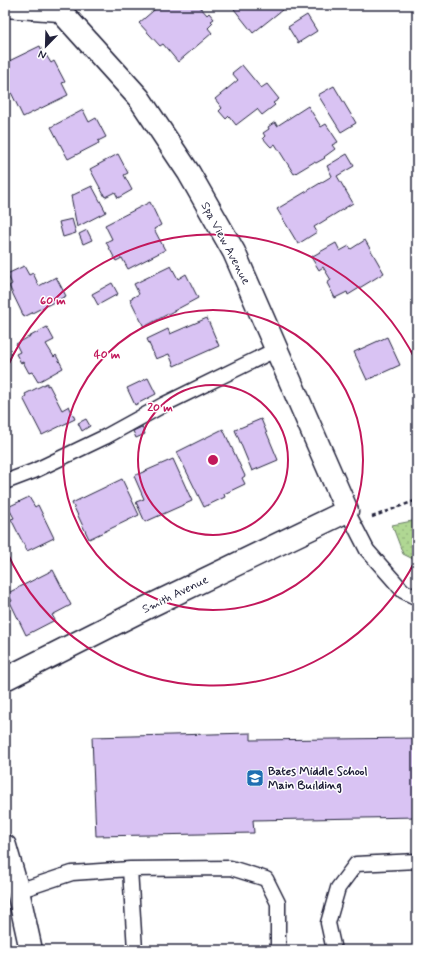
<svg xmlns="http://www.w3.org/2000/svg" width="422" height="955" font-family="Mynerve,sans-serif">
<style>
.grass{fill:url(#grass-dots);stroke:#697c67}
.building{fill:#d9c3f3;stroke:#22223b}
.lines{fill:none;stroke-linecap:round;stroke-linejoin:round}
.lane-casing{stroke:#22223b;stroke-width:17}
.street-casing{stroke:#22223b;stroke-width:25}
.path{stroke:#22223b;stroke-width:2.5;stroke-dasharray:4 3;stroke-linecap:butt}
.lane{stroke:#fff;stroke-width:14}
.street{stroke:#fff;stroke-width:22}
.ring{fill:none;stroke:#c2185b;stroke-width:2}
.labels{text-anchor:middle;stroke-width:3;stroke-linejoin:round;paint-order:stroke}
.street-label{font-size:12px;fill:#22223b;stroke:#fff}
.poi-label{font-size:12px;font-weight:bold;fill:#22223b;stroke:#fff;text-anchor:start}
.centre{fill:#c2185b;stroke:#fff;stroke-width:2}
.ring-label{font-size:12px;text-anchor:middle;font-weight:bold;fill:#c2185b;stroke:#fff;stroke-width:3;stroke-linejoin:round;paint-order:stroke}
</style>
<defs>
<pattern id="grass-dots" width="8" height="8" patternUnits="userSpaceOnUse"><rect width="8" height="8" fill="#b0d793"/><path d="M2 2h.1M6 6h.1" fill="none" stroke="#97b880" stroke-width="1.8" stroke-linecap="round"/></pattern>
</defs>
<rect width="100%" height="100%" fill="#fff"/>
<filter id="ink" filterUnits="userSpaceOnUse"><feTurbulence type="fractalNoise" baseFrequency=".025" numOctaves="2"/><feDisplacementMap in="SourceGraphic" scale="8" xChannelSelector="R" yChannelSelector="G"/><feConvolveMatrix kernelMatrix="1 2 1 2 8 2 1 2 1" color-interpolation-filters="sRGB"/></filter>
<g filter="url(#ink)">
<path class="grass" d="M417,520V561L403,554L392,525Z"/>
<path class="building" d="M160,5H203L200,7L207,15L209,13L214,19L211,21L213,23L208,28L212,33L178,62L163,44L160,46L139,23Z
M239,5H286L287,6L253,33L234,9Z
M307,15L317,31L298,43L288,27Z
M40,46L43,53L41,54L42,57L46,55L51,63L54,61L65,82L62,83L68,95L23,117L5,80V63Z
M242,65L261,88L267,84L279,99L273,103L275,105L262,115L257,109L236,125L229,116L226,119L219,111L222,108L215,99L238,80L232,73Z
M334,86L356,123L341,132L318,95Z
M308,106L321,127L326,124L338,142L332,145L335,149L324,157L325,158L316,163L314,162L294,174L275,144L271,147L269,145L263,138L265,136L263,133L269,129L268,127L275,122L277,126Z
M83,110L89,122L96,118L106,137L98,141L99,143L68,159L51,127Z
M118,154L128,173L124,175L132,190L118,198L115,192L105,197L90,169Z
M347,154L354,166L337,176L353,203L314,227L317,232L298,244L277,209L332,176L327,166Z
M92,186L106,212L77,227L71,196Z
M150,202L161,225L154,229L165,250L128,269L122,258L116,261L106,242L112,239L105,225Z
M72,219L76,233L63,237L59,222Z
M87,230L92,240L83,244L79,234Z
M365,240L384,273L348,295L347,292L335,298L327,283L331,280L323,267L319,270L311,257L336,243L340,251L349,246L351,249Z
M24,266L29,275L33,273L39,286L56,277L66,296L24,317L9,286L12,284L7,274Z
M171,266L178,279L186,274L198,298L144,327L130,299L139,294L134,284Z
M112,283L118,294L98,305L92,294Z
M207,318L219,346L174,366L169,354L156,359L147,339L168,329L170,334Z
M47,327L54,340L46,344L54,357L56,355L63,368L38,382L32,372L29,373L23,362L21,363L16,354L20,352L16,344Z
M387,337L400,365L367,380L354,352Z
M148,378L156,394L135,405L127,388Z
M47,383V386L49,385L62,410L69,406L75,419L42,435L23,398L26,396L25,394Z
M86,419L90,426L82,431L78,423Z
M261,419L278,460L252,471L235,430Z
M142,427L145,434L136,438L133,431Z
M223,429L245,476L242,478L245,484L224,494L225,497L204,507L177,452Z
M173,459L192,501L145,522L136,502L144,499L134,476Z
M122,479L139,515L89,539L72,503Z
M29,497L35,507L38,505L54,538L27,551L11,519L14,518L8,507Z
M53,570L71,605L52,615L55,620L26,635L10,602L12,601L8,593Z
M251,733V740L417,738V817L253,820L254,833L96,836L92,737Z"/>
<g class="lines">
<defs>
<path id="lane" d="M5,482L34,471L105,437L165,404L277,349
M347,511L367,550L403,591L417,598
M130,869L135,950
M18,891L72,873L130,869L231,868L266,879L278,903V950
M334,950L328,923L338,888L356,864L417,861"/>
<path id="street" d="M5,6L59,10
M5,679L152,605L347,511L234,252L189,173L139,98L55,5
M5,846L18,891L31,950"/>
</defs>
<use href="#lane" class="lane-casing"/>
<use href="#street" class="street-casing"/>
<path class="path" d="M372,517L417,500"/>
<use href="#lane" class="lane"/>
<use href="#street" class="street"/>
</g>
</g>
<g class="ring">
<circle cx="213" cy="460" r="75"/>
<circle cx="213" cy="460" r="150"/>
<path d="M417 557A226 226 0 0 1 6 550M6 370A226 226 0 0 1 417 363"/>
</g>
<defs>
<symbol id="school-square" viewBox="-11 -11 22 22"><rect x="-9" y="-9" width="18" height="18" rx="4" fill="#1f6fb2" stroke="#fff"/><path d="M0-5L7-2L0 1L-7-2ZM-4 1L0 2.5L4 1V4Q0 6-4 4Z" fill="#fff"/></symbol>
</defs>
<g fill-rule="evenodd">
<use href="#school-square" x="245" y="768" width="20" height="20"/>
</g>
<g class="labels">
<g class="street-label">
<text transform="translate(226 243) rotate(62)" y="4">Spa View Avenue</text>
<text transform="translate(175 594) rotate(-26)" y="4">Smith Avenue</text>
</g>
<g class="poi-label">
<text x="268" y="775">Bates Middle School<tspan x="268" dy="14">Main Building</tspan></text>
</g>
</g>
<circle cx="213" cy="460" r="6" class="centre"/>
<g class="ring-label">
<text x="53" y="304">60 m</text>
<text x="107" y="358">40 m</text>
<text x="160" y="411">20 m</text>
</g>
<rect width="422" height="955" fill="none" stroke="#fff" stroke-width="20"/>
<rect x="10" y="10" width="402" height="935" fill="none" stroke="#22223b" stroke-width="1.5" filter="url(#ink)"/>
<g transform="translate(46 46) rotate(203)" stroke="#ffffff" stroke-width="3" paint-order="stroke">
<path d="M0-3L7 15L0 10L-7 15Z" fill="#22223b"/>
<text y="-6" font-size="11" font-weight="bold" text-anchor="middle" fill="#22223b">N</text>
</g>
</svg>
